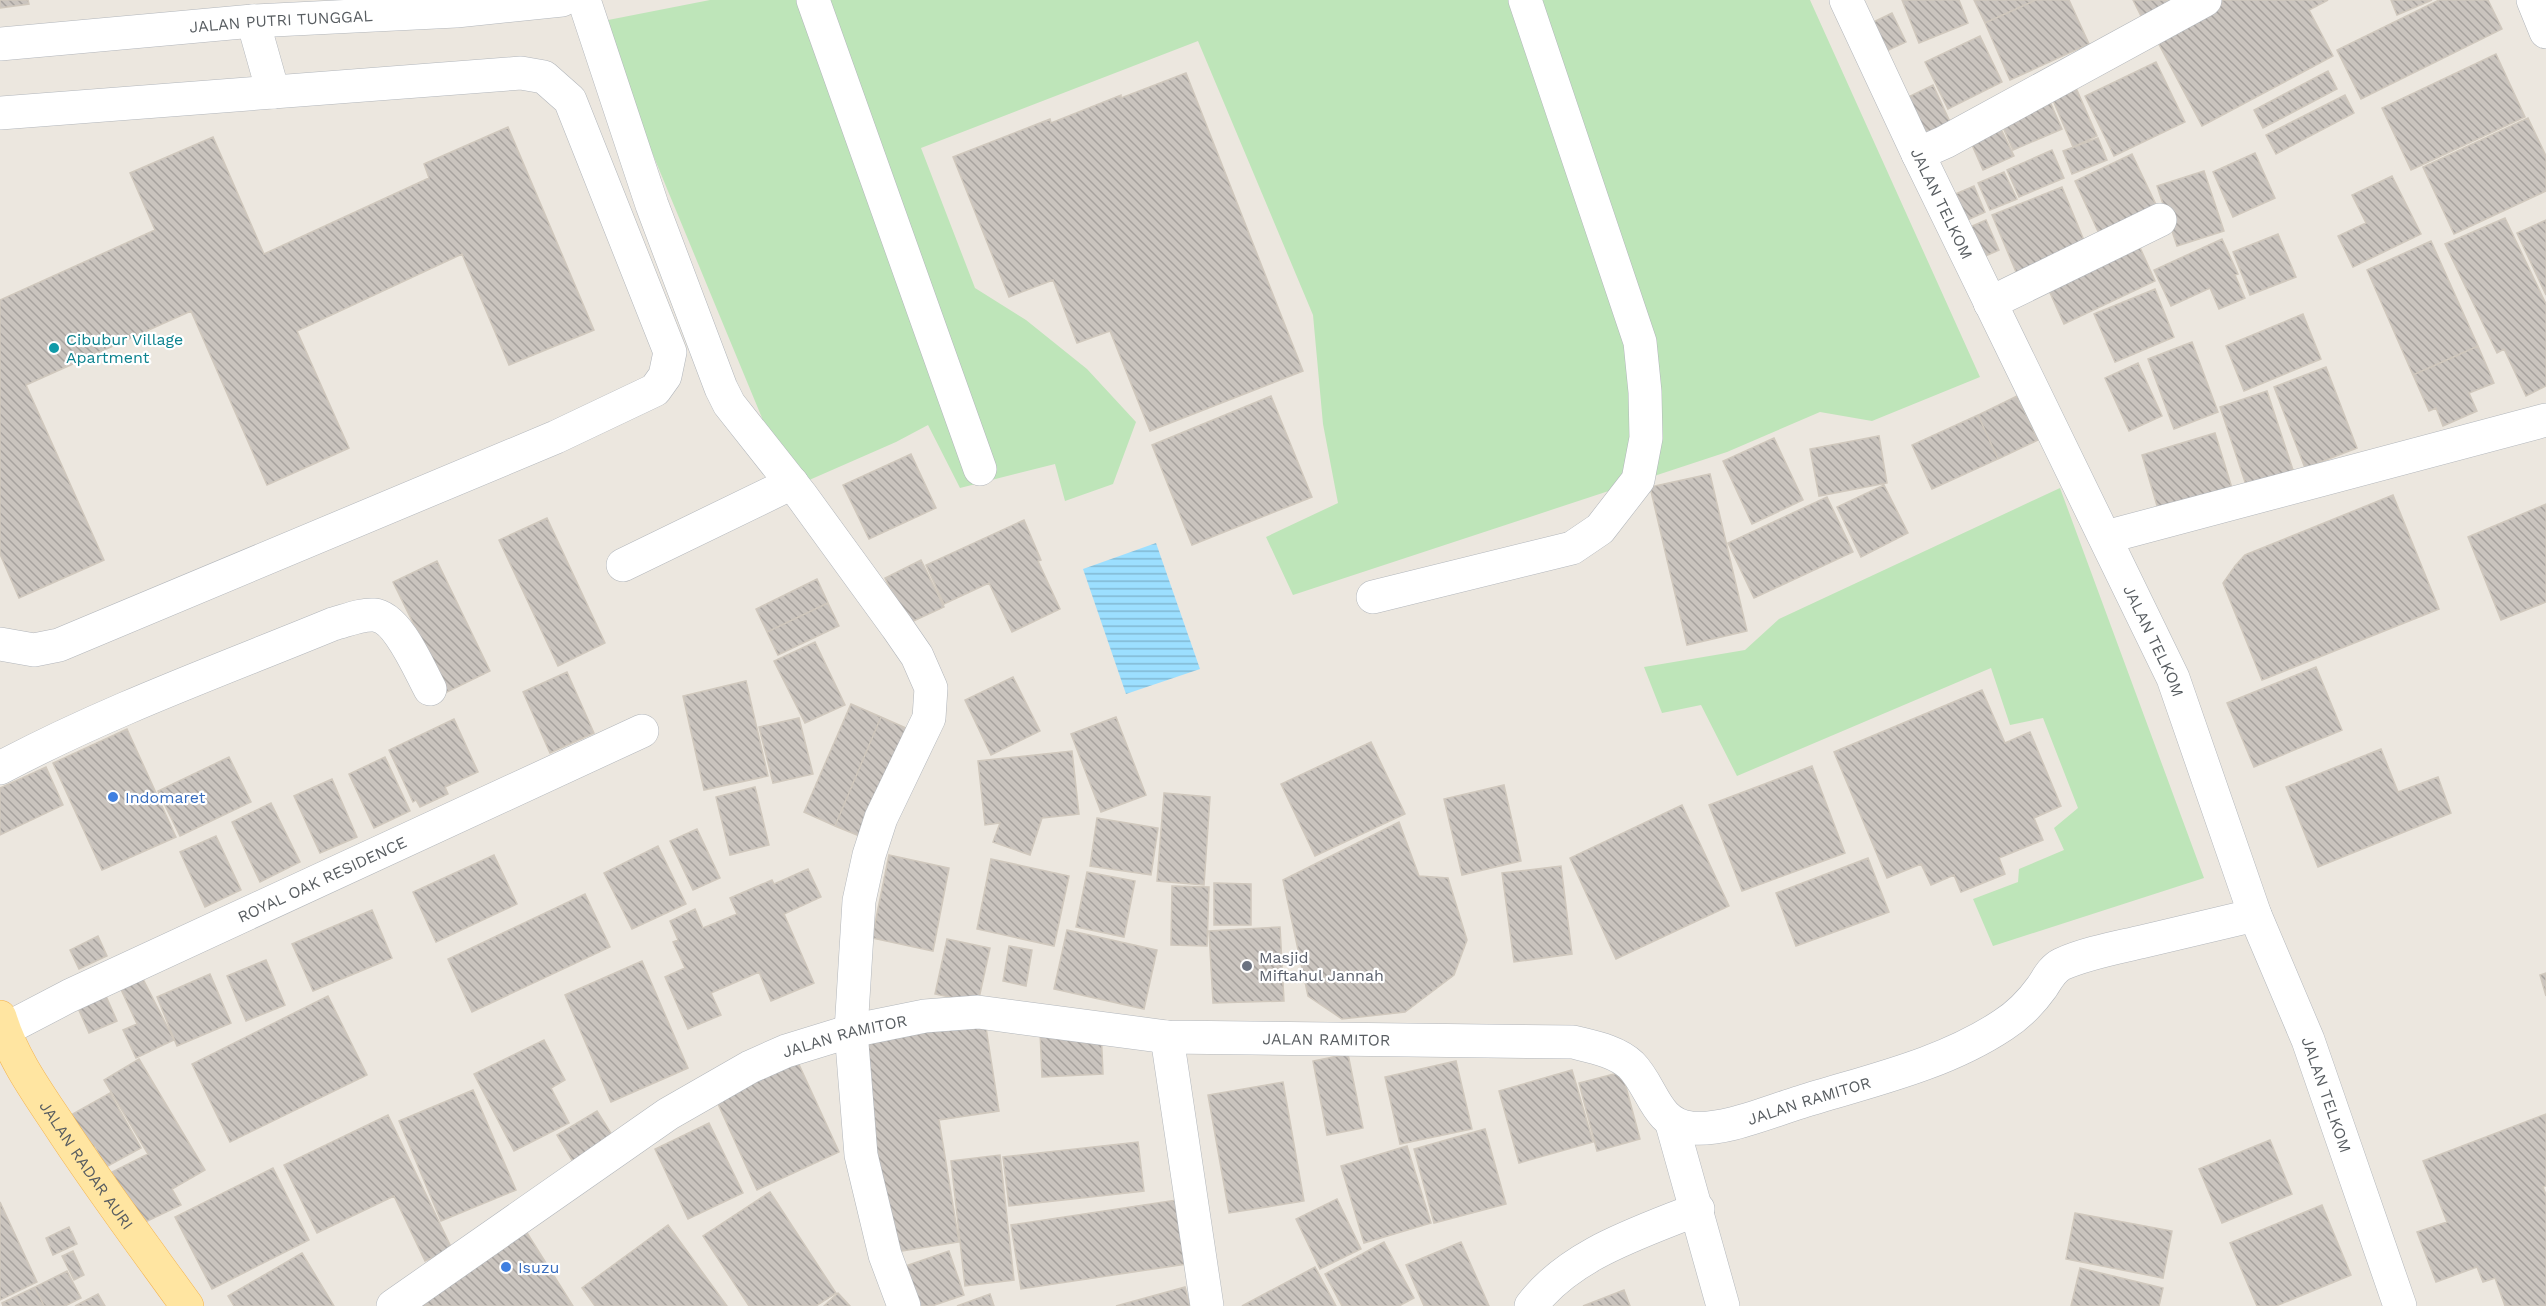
<svg xmlns="http://www.w3.org/2000/svg" width="2546" height="1306" font-family="'Work Sans',sans-serif">
<style>
.garden{fill:#bee5b9}
.water{fill:url(#water-rules)}
.building{fill:url(#building-back-hatch);stroke:#d0c8bd;stroke-width:1.5}
.lines{fill:none;stroke-linecap:round;stroke-linejoin:round}
.minor-casing{stroke:#b2b6bb;stroke-width:34}
.major-casing{stroke:#f5b44e;stroke-width:34}
.minor{stroke:#fff;stroke-width:33}
.major{stroke:#ffe5a1;stroke-width:33}
.culture-dot{fill:#0f9aa8;stroke:#fff;stroke-width:2}
.shop-dot{fill:#3f7fe0;stroke:#fff;stroke-width:2}
.worship-dot{fill:#6b7280;stroke:#fff;stroke-width:2}
.labels{text-anchor:middle;stroke-width:4.5;stroke-linejoin:round;paint-order:stroke}
.street-label{font-size:16px;fill:#585d61;stroke:#fff}
.culture-label{font-size:16px;fill:#0d838f;stroke:#fff;text-anchor:start}
.shop-label{font-size:16px;fill:#366cbe;stroke:#fff;text-anchor:start}
.worship-label{font-size:16px;fill:#5b616d;stroke:#fff;text-anchor:start}
</style>
<defs>
<pattern id="water-rules" width="6" height="5" patternUnits="userSpaceOnUse" patternTransform="scale(1.5)"><rect width="6" height="5" fill="#9cdfff"/><path d="M0 2.5h6" fill="none" stroke="#82b8d2"/></pattern>
<pattern id="building-back-hatch" width="6" height="6" patternUnits="userSpaceOnUse" patternTransform="scale(1.5)"><rect width="6" height="6" fill="#cac4be"/><path d="M-1 5l2 2M0 0l6 6M5-1l2 2" fill="none" stroke="#a7a29e"/></pattern>
</defs>
<rect width="100%" height="100%" fill="#ece7df"/>
<path class="garden" d="M710,0H1810L1980,377L1872,421L1820,412L1727,452L1293,595L1266,537L1338,503L1323,424L1313,315L1198,41L921,148L975,288L1026,320L1087,369L1136,422L1113,484L1065,501L1055,464L960,488L928,425L896,442L791,488L598,22Z
M2060,488L2204,878L1993,946L1973,899L2018,882L2019,869L2064,850L2054,828L2078,808L2043,718L2010,725L1991,668L1737,776L1701,705L1662,713L1644,667L1745,650L1779,619Z"/>
<path class="water" d="M1156,543L1200,669L1126,694L1083,569Z"/>
<path class="building" d="M0,0H28L29,4L0,8Z
M1902,0H1959L1968,23L1919,43Z
M1974,0H2036L1985,23Z
M2036,0H2069L2089,44L2010,80L1985,23Z
M2133,0H2191L2145,24Z
M2214,0H2328L2309,10L2333,56L2202,126L2153,33Z
M2391,0H2432L2397,15Z
M2439,0H2488L2502,29L2361,99L2337,50Z
M1892,13L1906,42L1880,54L1867,25Z
M1980,36L2002,82L1948,109L1925,62Z
M2496,54L2525,117L2411,170L2382,108Z
M2156,62L2185,122L2114,156L2085,96Z
M2328,71L2337,89L2263,128L2254,110Z
M1186,73L1303,371L1150,431L1110,331L1077,343L1053,280L1009,297L953,157L1050,119L1051,123L1121,95V98Z
M2073,81L2097,136L2073,147L2049,91Z
M1933,85L1951,124L1922,138L1904,99Z
M2047,95L2062,129L2013,150L1998,116Z
M2345,95L2354,113L2276,154L2266,135Z
M2528,118L2546,156V191L2454,234L2423,167Z
M1998,123L2014,156L1983,170L1968,136Z
M508,127L594,330L509,365L462,254L297,331L349,448L267,485L191,311L26,385L104,560L19,598L0,554V300L155,230L130,173L213,137L264,254L429,178L424,164Z
M2098,138L2107,160L2072,174L2063,151Z
M2052,150L2064,178L2019,197L2007,170Z
M2255,153L2275,198L2233,217L2213,172Z
M2132,154L2159,211L2101,238L2075,181Z
M2204,171L2224,231L2177,246L2157,186Z
M2004,172L2017,199L1990,210L1978,183Z
M2392,176L2421,234L2353,267L2338,236L2366,223L2352,195Z
M1974,186L1985,212L1963,222L1951,196Z
M2062,187L2088,250L2019,279L1992,215Z
M2505,218L2546,304V386L2526,396L2504,349L2497,353L2445,244Z
M1986,220L1999,250L1981,258L1968,228Z
M2546,220V295L2517,233Z
M2278,234L2296,277L2250,295L2233,252Z
M2222,239L2238,274L2235,275L2245,298L2219,309L2210,288L2171,306L2154,270Z
M2431,241L2478,346L2413,375L2367,270Z
M2138,243L2155,281L2064,324L2047,286Z
M2155,289L2174,337L2115,362L2094,314Z
M2303,314L2321,359L2244,391L2226,346Z
M2192,342L2218,412L2174,429L2148,359Z
M2478,346L2494,383L2469,393L2477,411L2443,426L2436,408L2429,411L2413,375Z
M2138,363L2162,416L2129,431L2105,378Z
M2326,367L2357,448L2305,468L2274,387Z
M2267,391L2294,473L2247,488L2220,407Z
M1271,396L1312,497L1192,545L1152,445Z
M2017,396L2038,440L1998,459L1978,415Z
M1978,415L1998,459L1932,489L1912,445Z
M2215,433L2232,488L2158,509L2142,455Z
M1879,436L1887,483L1819,496L1810,449Z
M1774,438L1803,500L1752,524L1723,461Z
M911,454L936,508L869,539L843,485Z
M1710,474L1747,631L1687,645L1650,487Z
M1884,485L1908,533L1861,557L1837,507Z
M2393,495L2439,609L2262,680L2223,583L2235,566L2245,555Z
M1827,497L1853,552L1754,598L1728,543Z
M2546,504V602L2501,620L2468,537Z
M547,518L605,643L558,666L499,540Z
M1024,520L1041,560L1038,561L1060,609L1012,632L989,583L944,604L926,565Z
M921,560L944,607L907,624L885,578Z
M437,561L490,671L447,692L393,582Z
M817,579L828,603L767,632L756,609Z
M828,603L839,626L778,655L767,632Z
M815,642L845,705L805,723L774,661Z
M2316,667L2342,730L2254,767L2227,703Z
M567,672L594,733L550,753L523,692Z
M1013,677L1040,731L991,755L965,700Z
M746,681L768,776L704,790L683,696Z
M1982,690L2005,743L2030,732L2061,806L2034,818L2043,840L1999,858L2005,874L1961,892L1954,875L1931,885L1921,864L1887,878L1834,752Z
M851,704L881,717L835,826L804,812Z
M881,717L908,729L862,837L835,826Z
M1116,717L1146,795L1101,812L1071,734Z
M799,718L813,774L773,783L759,727Z
M454,719L478,772L445,787L448,794L420,807L416,800L413,802L389,750Z
M127,729L176,837L102,870L53,763Z
M1371,742L1405,814L1315,856L1281,784Z
M2381,749L2398,792L2438,777L2451,813L2318,867L2286,787Z
M1072,751L1079,814L1042,818L1030,855L993,842L1000,823L985,825L978,761Z
M229,757L251,802L180,836L158,791Z
M385,757L410,811L374,828L349,774Z
M1812,766L1845,853L1742,891L1709,805Z
M46,767L63,805L0,835V788Z
M332,779L357,837L320,853L294,796Z
M1504,785L1521,861L1462,875L1444,799Z
M755,787L769,845L730,855L716,797Z
M1164,793L1210,797L1204,885L1157,881Z
M271,803L300,862L260,882L232,822Z
M1682,805L1729,906L1616,959L1570,858Z
M1097,818L1158,828L1151,875L1090,866Z
M1399,822L1419,876L1448,878L1467,940L1454,975L1405,1012L1342,1019L1308,996L1283,880Z
M697,829L720,878L693,890L670,841Z
M216,836L241,890L205,907L180,852Z
M658,846L686,904L632,929L604,873Z
M494,855L517,904L436,942L413,892Z
M889,855L949,868L933,951L872,938Z
M1868,858L1889,912L1796,946L1776,893Z
M991,859L1069,876L1054,946L977,929Z
M1561,866L1572,954L1514,962L1502,873Z
M808,869L821,897L784,914L814,983L771,1001L759,972L711,993L721,1015L688,1029L665,977L685,968L673,942L678,940L670,921L695,909L703,928L737,914L730,898L772,880L774,884Z
M1087,872L1135,881L1124,937L1076,927Z
M1214,883L1251,884V925H1214Z
M1172,886L1209,887L1207,946L1171,945Z
M585,894L610,947L472,1012L448,959Z
M372,910L392,958L313,991L292,944Z
M1280,927L1284,1001L1213,1003L1209,931Z
M1067,930L1157,950L1144,1009L1054,989Z
M98,936L107,956L79,969L70,950Z
M947,939L990,948L978,1003L935,994Z
M1009,946L1032,950L1026,986L1003,981Z
M266,960L285,1005L246,1021L227,976Z
M642,961L688,1068L611,1102L565,995Z
M2546,973V996L2540,975Z
M210,974L231,1023L177,1046L157,997Z
M141,975L174,1040L136,1058L123,1030L137,1024L119,985Z
M102,987L117,1021L89,1033L74,999Z
M328,996L367,1075L230,1142L192,1064Z
M985,1021L999,1111L939,1120L959,1242L890,1253L857,1041Z
M1101,1029L1103,1074L1042,1077L1040,1031Z
M544,1040L565,1080L551,1088L569,1123L514,1151L474,1074Z
M1348,1054L1363,1128L1327,1135L1313,1061Z
M796,1058L839,1152L757,1190L714,1095Z
M139,1059L205,1170L172,1189L181,1205L139,1225L112,1172L148,1154L104,1080Z
M1456,1061L1472,1129L1400,1144L1385,1077Z
M1572,1070L1593,1142L1519,1163L1499,1091Z
M1622,1072L1640,1139L1597,1151L1579,1083Z
M1283,1082L1304,1201L1229,1213L1208,1095Z
M473,1090L516,1190L441,1221L399,1121Z
M110,1093L141,1148L106,1167L95,1147L81,1155L62,1120Z
M597,1111L614,1138L573,1162L557,1135Z
M2546,1114V1186L2543,1187L2546,1195V1306H2505L2495,1278L2483,1282L2477,1267L2436,1282L2417,1232L2447,1222L2423,1161Z
M388,1115L452,1249L425,1261L394,1196L317,1233L284,1165Z
M709,1123L743,1193L688,1219L655,1149Z
M1485,1129L1506,1204L1434,1223L1414,1149Z
M2270,1140L2292,1194L2222,1223L2199,1169Z
M1138,1142L1144,1191L1009,1206L1003,1157Z
M1407,1146L1431,1223L1364,1243L1341,1166Z
M1000,1155L1014,1280L965,1286L951,1161Z
M273,1168L309,1240L212,1289L175,1217Z
M770,1192L836,1293L816,1306H749L703,1236Z
M1183,1199L1193,1263L1021,1289L1011,1225Z
M1337,1199L1361,1249L1320,1269L1296,1219Z
M0,1202L37,1282L0,1300Z
M2322,1205L2351,1275L2276,1306H2257L2230,1243Z
M2075,1213L2172,1231L2163,1278L2066,1259Z
M668,1225L727,1306H595L582,1288Z
M69,1227L77,1244L53,1255L46,1238Z
M524,1228L573,1306H403Z
M1384,1242L1414,1298L1399,1306H1342L1325,1274Z
M1461,1242L1489,1306H1424L1406,1265Z
M73,1251L84,1275L74,1280L62,1256Z
M949,1251L964,1295L932,1306H910L897,1269Z
M302,1253L334,1306H234L228,1296Z
M1315,1267L1336,1306H1242Z
M2080,1268L2163,1288L2159,1306H2071Z
M67,1271L81,1298L65,1306H44L35,1287Z
M35,1287L44,1306H3L2,1303Z
M1185,1287L1190,1306H1116Z
M1624,1290L1630,1306H1583Z
M838,1293L850,1306H824Z
M98,1294L105,1306H75Z
M990,1294L994,1306H957Z"/>
<g class="lines">
<defs>
<g id="minor">
<path d="M584,0L652,205L721,388L729,404L801,495L897,627L917,656L931,688L929,718L881,818L869,855L859,901L851,1031L861,1155L885,1255L904,1306"/>
<path d="M813,0L980,469"/>
<path id="s1" d="M1846,0L1918,154L2173,678L2255,915L2308,1040L2400,1306"/>
<path d="M2533,0L2546,32"/>
<path d="M253,21L273,92"/>
<path id="s2" d="M0,44L253,21L456,11L562,0"/>
<path d="M0,113L521,73L544,77L570,100L670,352L665,376L655,390L556,437L59,645L34,650L0,644"/>
<path d="M1918,154L1945,142L2205,0"/>
<path d="M1990,303L2160,220"/>
<path d="M2106,537L2546,420"/>
<path d="M623,565L792,483"/>
<path d="M1373,597L1572,548L1600,529L1638,480L1646,438L1645,392L1640,342L1525,0"/>
<path d="M0,768C107,711 221,670 333,624C345,621 361,614 374,615C398,617 419,669 430,689"/>
<path id="s3" d="M4,1030L69,996L642,731"/>
<path d="M1167,1037L1207,1306"/>
<path d="M1672,1124L1723,1306"/>
<path id="s4" d="M393,1306L668,1114L750,1067L786,1051L851,1031L925,1016L978,1012L1167,1037L1573,1042C1593,1047 1616,1051 1631,1065C1653,1087 1655,1124 1691,1128C1725,1131 1768,1112 1801,1102C1868,1081 1943,1065 2003,1025C2017,1016 2032,1001 2042,987C2048,978 2052,969 2062,964C2087,953 2115,948 2141,942C2179,933 2217,924 2255,915"/>
<path d="M1531,1306C1570,1254 1639,1233 1698,1209"/>
</g>
<g id="major">
<path id="s5" d="M0,1017C11,1055 35,1089 57,1122C98,1185 143,1245 187,1306"/>
</g>
</defs>
<use href="#minor" class="minor-casing"/>
<use href="#major" class="major-casing"/>
<use href="#minor" class="minor"/>
<use href="#major" class="major"/>
</g>
<circle class="culture-dot" cx="54" cy="348" r="6"/>
<g class="shop-dot">
<circle cx="113" cy="797" r="6"/>
<circle cx="506" cy="1267" r="6"/>
</g>
<circle class="worship-dot" cx="1247" cy="966" r="6"/>
<g class="labels">
<g class="street-label">
<text dy="6" stroke="none"><textPath href="#s2" startOffset="282">JALAN PUTRI TUNGGAL</textPath></text>
<text dy="6" stroke="none"><textPath href="#s1" startOffset="225">JALAN TELKOM</textPath></text>
<text dy="6" stroke="none"><textPath href="#s1" startOffset="711">JALAN TELKOM</textPath></text>
<text dy="6" stroke="none"><textPath href="#s3" startOffset="352">ROYAL OAK RESIDENCE</textPath></text>
<text dy="6" stroke="none"><textPath href="#s4" startOffset="530">JALAN RAMITOR</textPath></text>
<text dy="6" stroke="none"><textPath href="#s4" startOffset="1016">JALAN RAMITOR</textPath></text>
<text dy="6" stroke="none"><textPath href="#s1" startOffset="1197">JALAN TELKOM</textPath></text>
<text dy="6" stroke="none"><textPath href="#s4" startOffset="1538">JALAN RAMITOR</textPath></text>
<text dy="6" stroke="none"><textPath href="#s5" startOffset="172">JALAN RADAR AURI</textPath></text>
</g>
<g class="culture-label">
<text x="66" y="345">Cibubur Village<tspan x="66" dy="18">Apartment</tspan></text>
</g>
<g class="shop-label">
<text x="125" y="803">Indomaret</text>
<text x="518" y="1273">Isuzu</text>
</g>
<g class="worship-label">
<text x="1259" y="963">Masjid<tspan x="1259" dy="18">Miftahul Jannah</tspan></text>
</g>
</g>
</svg>
